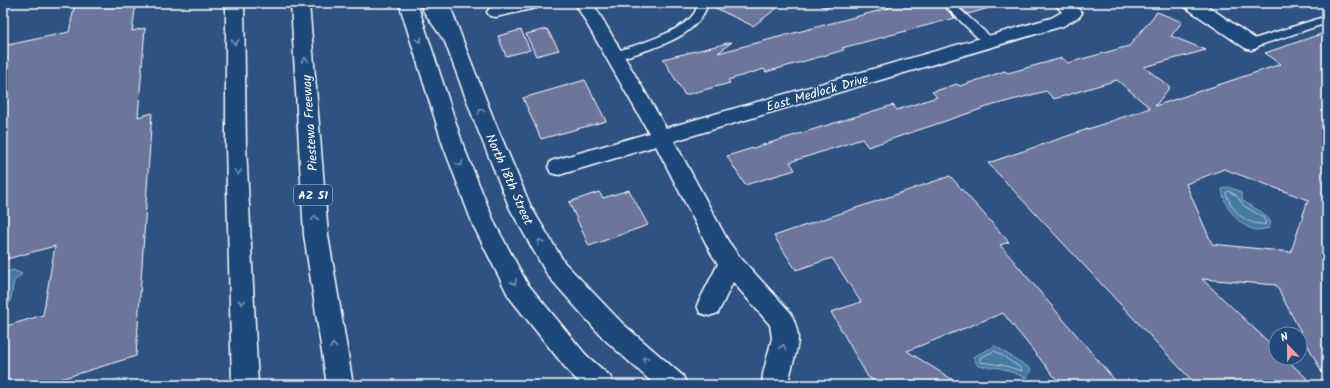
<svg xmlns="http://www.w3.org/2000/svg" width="1330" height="388" font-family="Kalam,sans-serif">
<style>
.water{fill:#447aa1;stroke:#8fafc7}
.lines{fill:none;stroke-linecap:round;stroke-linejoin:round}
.shore{stroke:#b4cad9;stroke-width:1}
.building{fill:#6c749c;stroke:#fff;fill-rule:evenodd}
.lane-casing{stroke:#fff;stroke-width:3}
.street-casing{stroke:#fff;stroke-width:3}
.secondary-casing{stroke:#fff;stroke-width:3}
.highway-casing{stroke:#fff;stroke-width:3}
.lane{fill:#1f4a7a;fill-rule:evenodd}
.street{fill:#1f4a7a;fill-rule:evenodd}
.secondary{fill:#1f4a7a;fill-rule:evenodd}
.highway{fill:#1f4a7a;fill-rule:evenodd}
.oneway{stroke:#7992af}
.labels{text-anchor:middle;stroke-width:3;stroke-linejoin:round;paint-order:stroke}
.shield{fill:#1f4a7a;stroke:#bcc9d7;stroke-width:1}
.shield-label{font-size:12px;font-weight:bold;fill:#fff}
.street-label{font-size:13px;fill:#fff;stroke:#1f4a7a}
</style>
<rect width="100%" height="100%" fill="#2e5281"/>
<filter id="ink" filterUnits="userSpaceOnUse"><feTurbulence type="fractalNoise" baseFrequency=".025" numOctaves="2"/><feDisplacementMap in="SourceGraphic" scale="8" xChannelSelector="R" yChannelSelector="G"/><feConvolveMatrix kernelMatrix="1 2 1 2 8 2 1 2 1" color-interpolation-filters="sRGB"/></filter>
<g filter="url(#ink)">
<path class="water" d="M1228,187L1237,190L1242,194V200C1255,210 1263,209 1271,223L1269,228C1265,229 1260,230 1256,230C1238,226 1224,206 1222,189Z
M13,270L22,274L14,281L10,303L3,305V273Z
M995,346L1031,369L1027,378L1001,368L978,366L973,357Z"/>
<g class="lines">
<path class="shore" d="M1229,191L1237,196L1244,206L1263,217L1266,224C1247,226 1231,211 1226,193Z
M995,351L1021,368L1022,371L1002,365L980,362V358Z"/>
</g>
<path class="building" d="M75,3H136L132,31L145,28L138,117L152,113L136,356L41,385H3V327L43,315L55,246L3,260V46L69,32Z
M709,3H784L753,26L709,5Z
M884,3H940L955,18L842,48L844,50L766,72L764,69L728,80L730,83L685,95L663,59L732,42L718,53L889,8Z
M955,3H988L989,8L968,14Z
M1157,12L1182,22L1171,36L1206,50L1144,67L1170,87L1155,106L1281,64L1265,53L1327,32V382L1276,285L1202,279L1276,349V358H1285L1314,385H1196L988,163L1150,108L1117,80L1054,99L1046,91L990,106L868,147L862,139L790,162L795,170L745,185L727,156L893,105L897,110L937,97L932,92L957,84L960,86L1005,71L1008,73L1062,58L1068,63L1129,46ZM1224,169L1308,200L1291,252L1212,244L1186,184Z
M547,29L559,50L536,56L526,34Z
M521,30L530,50L506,56L498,36Z
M585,80L606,121L541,139L523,98Z
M950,176L1009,242L1000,245L1119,385H1061L1003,313L907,351L961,385H881L868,377L831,312L861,302L832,258L796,270L774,236Z
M629,190L648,225L589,246L569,202L599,192L603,198Z"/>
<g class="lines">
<defs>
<path id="lane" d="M698,3H708C698,39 650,49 618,59H610L608,56L610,53C631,47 684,32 695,12C696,9 697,6 698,3Z
M820,3H833L828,6L821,5Z
M942,3H953L993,39L995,42L993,45H985Z
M1327,16V23L1251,48L1247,47L1245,44L1247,41Z"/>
<path id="street" d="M512,3H543L540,7L496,17L490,16L487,12L490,8Z
M575,3H593L666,128L1051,18L1062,12L1054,3H1073L1082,13L1079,17L1063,26L674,141L728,241L739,256L791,313C794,320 798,330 798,338C798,351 790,370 788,385H762L763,374L772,338L770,325L733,282L718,313L709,316L700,313L697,305L718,264L712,255L656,146L559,175L551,173L548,167L551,161L649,133Z
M1182,3H1203L1257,40L1260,44L1257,48L1251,50L1245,48L1185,7Z"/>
<path id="secondary" d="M399,3H417L463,145L495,224L527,283L586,355L610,376L614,385H582L568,371L509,297L473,225L443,145Z
M421,3H439L442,11L463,41L494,120L531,207L564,262L622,323L683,376L687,385H655L604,339L548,276L510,209L474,120L445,42L424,12Z"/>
<path id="highway" d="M226,3H244L246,146L258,385H232L226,146Z
M291,3H309L328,235L353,385H327L304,235Z
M431,3H449L463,41L460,45L454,47L448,45Z"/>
</defs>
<use href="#lane" class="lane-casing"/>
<use href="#street" class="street-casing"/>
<use href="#secondary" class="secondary-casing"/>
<use href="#highway" class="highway-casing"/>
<use href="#lane" class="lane"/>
<use href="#street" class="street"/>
<use href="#secondary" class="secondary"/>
<use href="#highway" class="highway"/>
</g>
<defs><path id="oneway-chevron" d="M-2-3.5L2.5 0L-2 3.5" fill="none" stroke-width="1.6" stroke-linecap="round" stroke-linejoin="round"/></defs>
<g class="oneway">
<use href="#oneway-chevron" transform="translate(419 40) rotate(73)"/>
<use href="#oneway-chevron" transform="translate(235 42) rotate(90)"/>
<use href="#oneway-chevron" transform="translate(305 60) rotate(-94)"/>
<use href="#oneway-chevron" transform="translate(481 111) rotate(-111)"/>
<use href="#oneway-chevron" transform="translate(460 164) rotate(69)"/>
<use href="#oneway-chevron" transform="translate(238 172) rotate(89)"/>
<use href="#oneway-chevron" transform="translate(315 218) rotate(-94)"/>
<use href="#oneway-chevron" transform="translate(540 242) rotate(-120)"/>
<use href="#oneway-chevron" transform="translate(514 282) rotate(63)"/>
<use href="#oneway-chevron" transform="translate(242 302) rotate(88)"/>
<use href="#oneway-chevron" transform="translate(333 346) rotate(-99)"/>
<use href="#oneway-chevron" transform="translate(783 347) rotate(-77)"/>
<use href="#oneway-chevron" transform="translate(645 359) rotate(-138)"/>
</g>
</g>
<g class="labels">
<rect class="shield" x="294" y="185" width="38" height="20" rx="3"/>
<g class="shield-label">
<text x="313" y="199">AZ 51</text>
</g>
<g class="street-label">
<text transform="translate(817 92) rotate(-16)" y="5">East Medlock Drive</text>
<text transform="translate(309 123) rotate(-94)" y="5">Piestewa Freeway</text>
<text transform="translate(510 179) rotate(66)" y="5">North 18th Street</text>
</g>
</g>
<rect width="1330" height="388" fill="none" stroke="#1f4a7a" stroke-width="16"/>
<rect x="8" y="8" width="1314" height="372" fill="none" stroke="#fff" stroke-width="1.5" filter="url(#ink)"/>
<g transform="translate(1288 346) rotate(338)"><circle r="19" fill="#1f4a7a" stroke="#7992af"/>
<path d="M0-3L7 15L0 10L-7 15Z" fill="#ff9aa2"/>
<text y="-6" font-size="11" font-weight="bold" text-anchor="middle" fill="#ffffff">N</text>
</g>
</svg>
